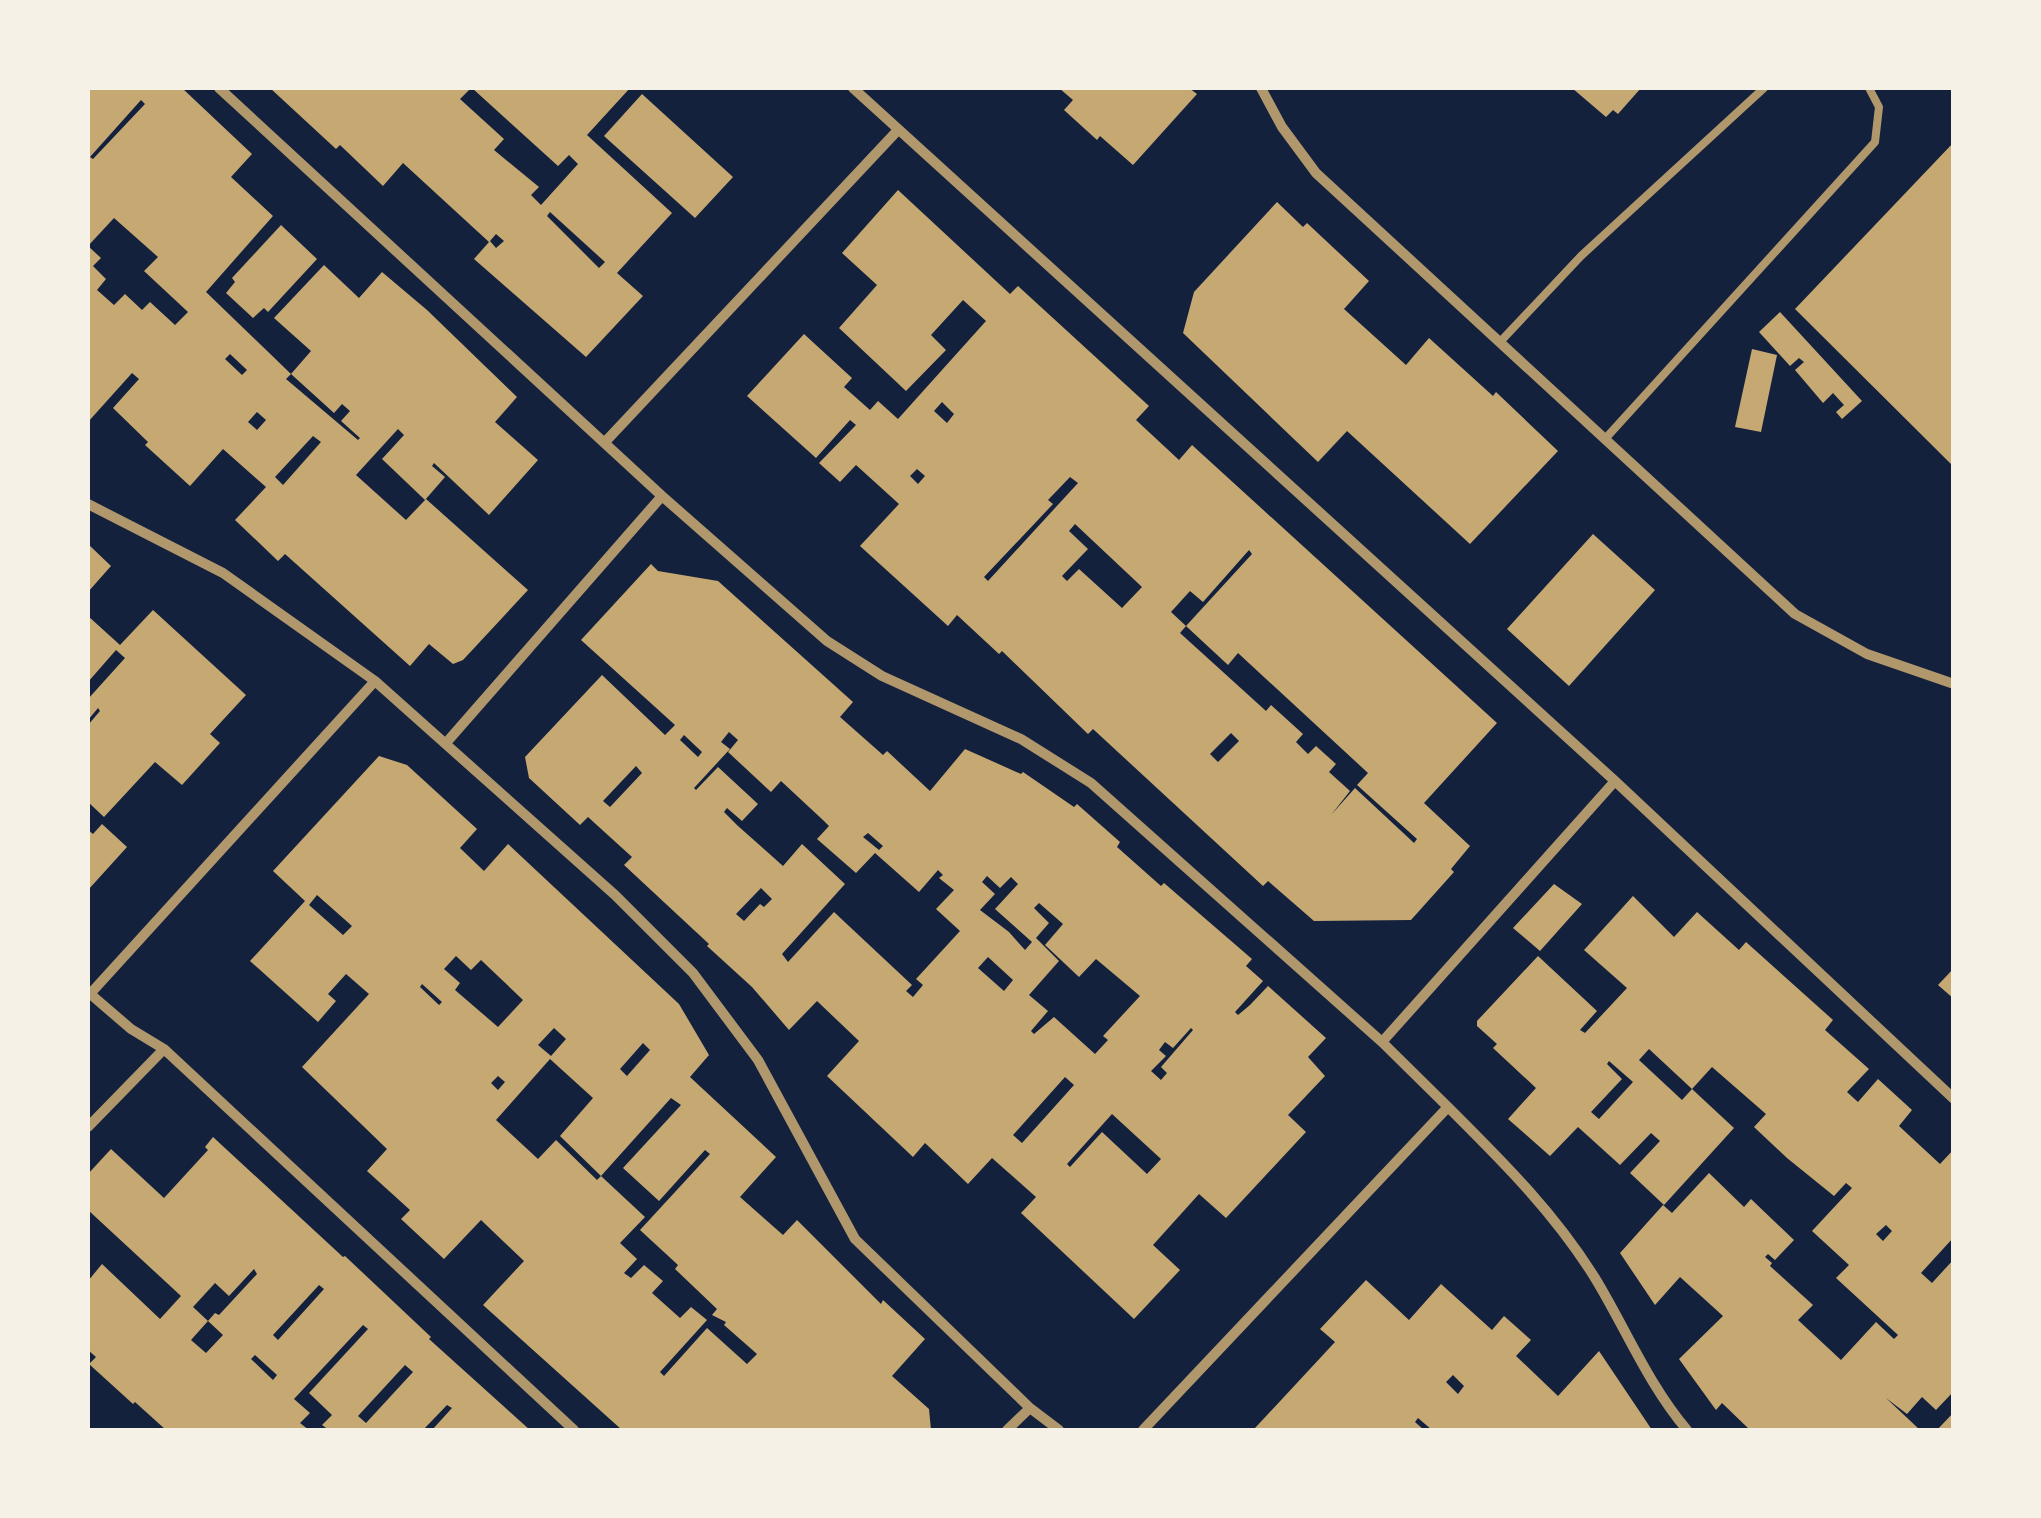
<svg xmlns="http://www.w3.org/2000/svg" width="2041" height="1518" font-family="'IBM Plex Sans',sans-serif">
<style>
.building{fill:#c6a872;fill-rule:evenodd}
.lines{fill:none;stroke-linecap:round;stroke-linejoin:round}
.service{stroke:#b1986c;stroke-width:8}
.minor{stroke:#b1986c;stroke-width:10}
</style>
<rect width="100%" height="100%" fill="#14213d"/>
<path class="building" d="M88,88H182L252,154L231,177L273,216L206,292L291,374L286,379L358,440L360,438L341,421L350,411L342,404L334,413L291,374L311,351L274,318L324,265L359,298L382,272L427,310L517,397L495,422L538,460L489,515L434,463L432,466L445,477L425,500L382,459L404,435L398,429L356,475L406,520L426,499L528,590L463,660L453,664L429,644L410,666L285,554L278,561L235,520L266,487L223,449L190,486L145,445L148,442L113,408L139,379L132,373L88,422ZM141,100L145,104L93,159L90,157ZM114,218L158,257L144,271L188,312L175,325L150,302L142,310L125,294L114,305L97,290L106,279L93,266L101,258L88,246ZM230,354L247,370L242,375L225,359ZM257,412L266,420L257,430L248,422ZM313,436L321,442L283,485L275,477Z
M270,88H471L460,99L504,139L494,150L539,187L531,195L541,205L578,164L569,155L558,166L472,88H630L587,135L672,213L617,273L643,296L586,357L474,259L489,242L403,163L383,186L340,145L336,149ZM550,212L605,262L599,268L547,216ZM496,234L504,241L496,248L490,241Z
M1059,88H1189L1197,94L1133,165L1100,136L1097,140L1064,110L1073,100Z
M1572,88H1641L1618,114L1613,110L1606,117Z
M642,94L733,177L695,218L604,136Z
M1954,142V467L1795,309Z
M898,190L1010,294L1018,286L1149,406L1136,420L1179,460L1192,445L1497,723L1424,803L1470,846L1451,869L1454,872L1411,920L1314,921L1268,881L1263,886L1093,729L1088,734L1002,651L999,654L957,615L948,626L860,546L899,504L856,465L840,482L819,463L856,425L850,420L816,458L747,396L804,334L852,378L844,387L870,410L878,401L898,419L986,321L963,300L931,335L946,350L906,391L839,328L877,285L842,253ZM942,402L954,414L947,423L934,411ZM917,469L925,476L918,484L910,476ZM1070,477L1078,483L988,581L984,577L1053,504L1048,500ZM1075,524L1142,587L1122,608L1079,569L1067,581L1062,576L1088,549L1069,531ZM1249,550L1252,554L1186,626L1228,665L1238,653L1368,773L1357,785L1417,839L1414,843L1355,788L1331,815L1350,791L1329,772L1336,764L1316,746L1308,754L1296,742L1303,734L1271,705L1266,711L1180,633L1186,626L1171,612L1190,591L1203,602ZM1231,733L1239,741L1218,762L1210,754Z
M1277,202L1303,227L1307,223L1369,281L1344,309L1406,365L1429,338L1493,396L1496,392L1558,451L1470,544L1347,431L1318,462L1183,333L1194,292Z
M281,225L317,259L268,312L264,308L253,318L226,293L235,282L232,278Z
M1780,312L1862,401L1842,419L1836,412L1844,405L1833,393L1823,403L1795,370L1804,362L1799,358L1790,366L1759,332Z
M1752,349L1777,355L1761,432L1735,427Z
M1593,534L1655,590L1569,686L1507,629Z
M88,544L111,566L88,592Z
M651,564L658,571L718,581L853,702L840,717L883,755L887,751L930,791L965,749L1021,774L1023,772L1074,807L1077,804L1120,842L1117,847L1161,886L1164,883L1252,959L1246,966L1263,981L1235,1012L1238,1015L1250,1005L1268,986L1326,1038L1308,1057L1325,1076L1288,1115L1306,1132L1226,1218L1199,1194L1153,1245L1180,1270L1134,1319L1021,1213L1036,1197L992,1158L968,1184L925,1143L913,1157L827,1076L859,1041L817,1001L789,1030L752,987L707,946L709,944L624,865L632,857L588,817L580,825L529,778L525,757L602,675L665,735L675,725L581,640ZM729,732L738,740L728,752L771,792L781,781L824,821L829,826L817,839L856,873L875,853L919,892L938,870L943,875L939,878L954,890L936,909L960,931L916,979L923,985L913,997L906,991L912,985L834,912L788,962L782,954L845,884L802,844L783,866L738,826L724,812L727,808L742,821L758,804L718,767L696,790L694,788L730,749L721,742ZM684,735L702,752L698,757L680,740ZM636,766L642,773L610,807L603,801ZM868,833L883,846L879,850L863,837ZM987,876L1000,888L1011,877L1018,884L995,909L1032,942L1025,950L1009,932L980,910L995,894L982,882ZM761,888L772,899L764,907L760,904L744,921L736,914ZM1039,903L1063,924L1045,945L1079,977L1096,959L1140,996L1103,1036L1108,1040L1095,1054L1054,1017L1034,1034L1031,1031L1048,1011L1029,995L1059,961L1036,938L1049,923L1034,908ZM988,957L1013,980L1004,991L978,968ZM1191,1028L1193,1030L1161,1067L1167,1073L1161,1080L1151,1071L1166,1056L1159,1050L1165,1042L1173,1048ZM1065,1077L1074,1085L1022,1143L1013,1135ZM1112,1114L1161,1159L1147,1174L1102,1132L1070,1167L1067,1164Z
M153,610L246,695L210,734L220,743L182,785L155,762L104,817L88,802V725L100,711L98,708L88,720V699L125,658L116,650L88,682V616L120,645Z
M379,756L407,765L477,829L460,848L484,871L508,844L679,1004L709,1055L690,1077L776,1157L740,1197L783,1235L797,1220L881,1304L883,1300L925,1339L892,1376L929,1409L931,1430H622L483,1305L524,1261L481,1220L444,1259L401,1219L410,1210L367,1171L387,1149L302,1067L369,994L346,974L328,994L336,1001L318,1022L250,961L305,901L273,871ZM317,895L352,926L343,935L309,905ZM456,956L471,970L481,960L523,1000L498,1027L455,990L460,983L444,969ZM422,984L442,1002L439,1005L420,987ZM554,1028L566,1039L551,1056L538,1045ZM643,1043L650,1050L627,1076L620,1069ZM550,1059L593,1098L560,1136L601,1176L671,1098L681,1105L623,1168L659,1201L705,1150L710,1154L640,1230L678,1265L675,1269L717,1309L712,1315L726,1322L724,1325L757,1354L747,1364L707,1328L664,1376L660,1372L707,1320L691,1307L680,1318L652,1293L663,1281L644,1265L631,1278L624,1273L637,1259L620,1243L645,1217L601,1176L597,1180L556,1140L538,1159L496,1120ZM498,1076L505,1082L498,1090L491,1083Z
M102,824L127,847L88,890V830L93,834Z
M1554,884L1582,904L1540,951L1513,928Z
M1633,896L1674,937L1697,912L1739,950L1746,942L1833,1020L1825,1030L1869,1069L1847,1092L1858,1102L1878,1079L1912,1110L1899,1126L1940,1164L1954,1149V1237L1921,1273L1932,1283L1954,1259V1391L1936,1410L1922,1397L1907,1414L1886,1398L1920,1430H1750L1722,1403L1716,1410L1679,1359L1723,1316L1680,1277L1655,1305L1620,1253L1663,1205L1672,1213L1709,1173L1744,1207L1751,1199L1794,1240L1775,1260L1768,1254L1765,1257L1772,1263L1770,1266L1813,1305L1798,1320L1841,1360L1876,1322L1894,1339L1898,1335L1836,1278L1849,1265L1812,1231L1852,1188L1846,1183L1834,1196L1787,1158L1754,1127L1766,1114L1712,1067L1692,1089L1649,1049L1639,1060L1682,1100L1692,1089L1734,1128L1664,1205L1630,1173L1660,1141L1651,1133L1620,1165L1578,1127L1550,1156L1508,1119L1536,1088L1493,1048L1497,1044L1477,1026V1021L1538,956L1597,1011L1580,1030L1585,1033L1627,988L1584,950ZM1609,1061L1633,1082L1599,1119L1591,1112L1622,1079L1607,1064ZM1886,1225L1892,1231L1883,1241L1876,1234Z
M1954,968V999L1938,985Z
M213,1137L343,1257L345,1256L431,1337L429,1339L530,1430H432L452,1408L447,1405L423,1430H329L322,1425L332,1415L309,1393L368,1329L363,1325L294,1399L310,1413L300,1423L309,1430H166L135,1402L133,1404L89,1364L96,1357L88,1350V1281L102,1264L160,1319L181,1296L88,1210V1174L111,1149L164,1198L208,1150L205,1147ZM254,1269L257,1274L219,1315L215,1313L208,1321L223,1335L206,1353L191,1340L208,1321L193,1307L215,1283L229,1296ZM319,1285L324,1289L278,1340L273,1335ZM255,1355L277,1375L273,1380L251,1359ZM405,1365L413,1372L366,1423L358,1416Z
M1366,1280L1409,1320L1441,1284L1492,1330L1504,1316L1531,1340L1516,1356L1558,1396L1599,1351L1652,1430H1454L1451,1428L1432,1430L1418,1418L1415,1422L1424,1430L1255,1428L1335,1342L1320,1329ZM1453,1375L1464,1386L1458,1394L1446,1382Z
M1954,1412V1430H1937Z"/>
<g class="lines">
<path class="service" d="M1500,342L1581,256L1764,88
M1605,439L1875,142L1879,107L1869,88"/>
<path class="minor" d="M219,88L662,496L827,641L882,676L1021,739L1091,783L1382,1042L1448,1107
M853,88L1615,781L1954,1099
M1261,88L1282,127L1316,173L1795,614L1867,654L1954,684
M606,441L898,130
M88,504L223,573L375,681L615,895L693,973L758,1060L855,1239L1030,1408L1059,1430
M446,743L662,496
M88,992L131,1029L164,1049L574,1430
M90,994L375,681
M1382,1042L1615,781
M88,1127L164,1049
M1007,1430L1030,1408
M1143,1430L1448,1107C1502,1161 1554,1212 1595,1278C1626,1329 1648,1384 1687,1430"/>
</g>
<rect width="2041" height="1518" fill="none" stroke="#f6f1e7" stroke-width="180"/>
</svg>
